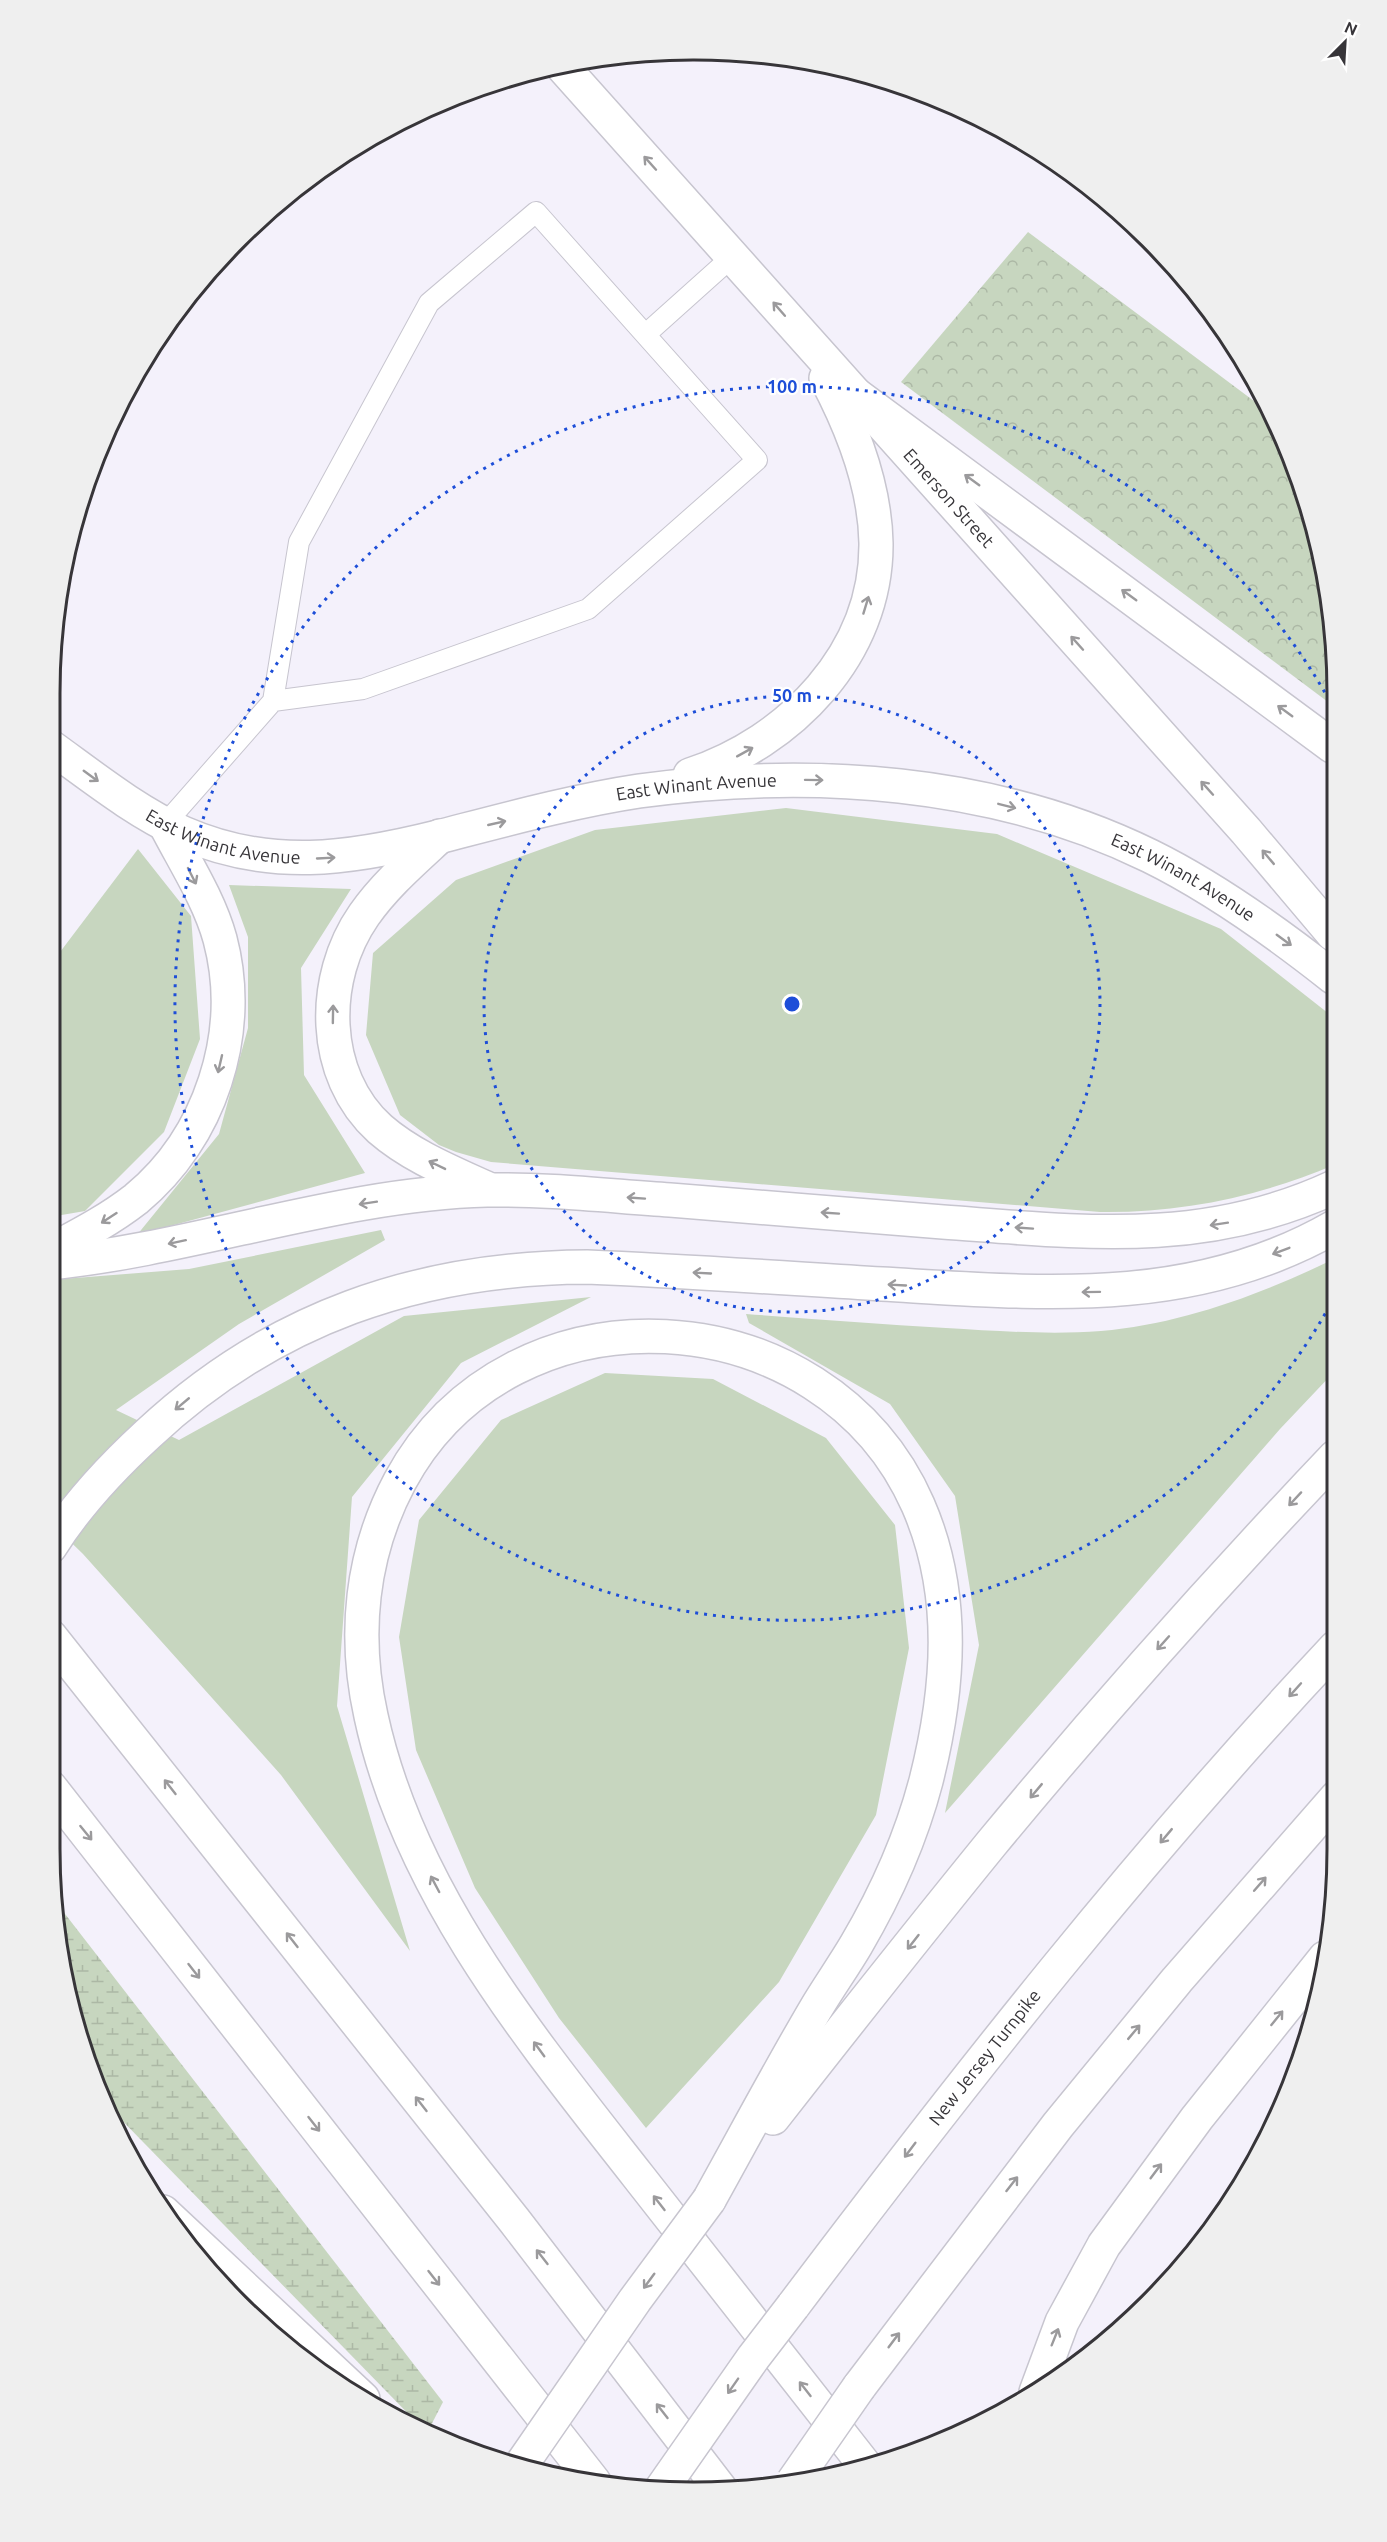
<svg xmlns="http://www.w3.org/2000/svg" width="1387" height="2542" font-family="Ubuntu,sans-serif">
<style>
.green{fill:#c7d6bf}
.forest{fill:url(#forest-crowns)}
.wetland{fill:url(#wetland-marsh)}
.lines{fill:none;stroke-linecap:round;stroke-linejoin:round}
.service-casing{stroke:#c7c5cf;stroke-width:22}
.secondary-casing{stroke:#c7c5cf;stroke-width:36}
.motorway-casing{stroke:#c7c5cf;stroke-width:36}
.service{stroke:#fff;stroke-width:20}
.secondary{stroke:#fff;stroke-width:33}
.motorway{stroke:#fff;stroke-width:33}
.motorway-bridge-casing{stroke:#c7c5cf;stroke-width:36;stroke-linecap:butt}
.motorway-bridge{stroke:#fff;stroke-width:33}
.oneway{stroke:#9b9a9c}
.ring{fill:none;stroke:#1d4ed8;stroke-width:3;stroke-dasharray:3 6}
.labels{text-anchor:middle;stroke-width:4.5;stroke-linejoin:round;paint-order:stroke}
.street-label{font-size:18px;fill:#373539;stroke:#fff}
.rim{fill:none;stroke:#373539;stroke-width:3}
.centre{fill:#1d4ed8;stroke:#fff;stroke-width:3}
.ring-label{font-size:18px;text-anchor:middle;font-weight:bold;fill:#1d4ed8;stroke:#fff;stroke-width:4.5;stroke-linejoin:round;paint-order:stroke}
</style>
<defs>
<pattern id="forest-crowns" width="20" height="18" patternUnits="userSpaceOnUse" patternTransform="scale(1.5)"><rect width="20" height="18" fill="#c7d6bf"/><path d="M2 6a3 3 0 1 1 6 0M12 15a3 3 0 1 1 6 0" fill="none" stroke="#acb8a5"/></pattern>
<pattern id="wetland-marsh" width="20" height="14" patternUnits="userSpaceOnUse" patternTransform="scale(1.5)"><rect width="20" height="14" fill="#c7d6bf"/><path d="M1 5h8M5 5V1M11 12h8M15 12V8" fill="none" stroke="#acb8a5"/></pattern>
</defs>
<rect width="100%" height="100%" fill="#f4f1fb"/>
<path class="green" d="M786,808L997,834L1221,929L1333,1017L1334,1165C1258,1197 1182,1213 1100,1212L491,1162L456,1152L439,1145L400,1115L366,1035L373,953L456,880L595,830Z
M138,849L191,916L200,1039L164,1132L85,1211L50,1217L51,964Z
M229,885L351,889L301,968L304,1075L365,1173L137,1235L219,1134L248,1028V937Z
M381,1230L385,1240L239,1324L116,1410L179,1440L404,1316L591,1297L461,1363L352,1497L337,1706L410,1951L281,1775L83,1554L50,1522V1280L189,1269Z
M1334,1259V1372L1280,1429L945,1813L979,1645L955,1496L890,1404L749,1323L746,1314C813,1319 880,1324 946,1328C997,1331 1050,1335 1101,1331C1182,1324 1262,1294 1334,1259Z
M605,1373L713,1379L826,1438L895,1525L909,1648L876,1815L779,1982L646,2128L559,2018L475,1888L416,1750L399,1637L419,1520L501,1420Z"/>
<path class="forest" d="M1028,232L1266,410L1303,486L1332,610V705L901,382Z"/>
<path class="wetland" d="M55,1901L443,2402L427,2433L105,2103L84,2056L62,1974Z"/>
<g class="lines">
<defs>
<path id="service" d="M646,334L733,256
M165,824L273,701L299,542L429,303L536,212L757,460L588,609L363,689L273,701"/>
<g id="secondary">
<path id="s1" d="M562,66L1246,831L1333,934"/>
<path id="s2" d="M51,747C94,778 135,811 183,833C270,871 350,859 438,837C504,820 573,801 639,791C810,768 993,779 1150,856C1215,888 1276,932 1333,977"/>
<path d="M690,775C790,742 877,654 876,543C875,487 852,427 826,378"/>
</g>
<g id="motorway">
<path d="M851,391L1332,746"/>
<path d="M440,836C413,861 385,885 364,915C320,978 320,1075 380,1129C411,1156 451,1172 488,1189"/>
<path d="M50,1251C80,1235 109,1220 136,1199C210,1138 245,1033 220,939C209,899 184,861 165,824"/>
<path d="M50,1263C197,1248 339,1194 487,1190C548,1189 609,1196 670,1200C761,1207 852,1215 943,1222C1081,1232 1203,1248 1334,1187"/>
<path d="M50,1547C77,1504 111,1468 148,1434C272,1318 418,1268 587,1267C685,1271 783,1278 882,1284C1038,1293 1191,1309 1334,1227"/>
<path d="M50,1636L514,2220L722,2491"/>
<path d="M50,1787L594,2482"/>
<path d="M773,2118C845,2026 917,1935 991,1844C1101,1711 1216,1582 1335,1457"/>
<path d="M709,2200C744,2137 778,2073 815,2010C828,1988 843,1967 856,1945C886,1894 911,1838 926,1781C949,1690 957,1594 918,1505C825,1294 511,1275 400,1481C361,1554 353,1635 371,1716C409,1892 530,2038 638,2176C714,2274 791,2371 867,2468"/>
<path d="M163,2212L363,2399"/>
<path id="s3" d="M793,2306C965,2078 1140,1856 1335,1648"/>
<path d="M859,2387L1058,2125L1177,1980L1336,1798"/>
<path d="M1036,2392L1062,2322L1104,2245L1197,2118L1325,1958"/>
</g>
</defs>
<use href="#service" class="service-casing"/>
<use href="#secondary" class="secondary-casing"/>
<use href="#motorway" class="motorway-casing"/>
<use href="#service" class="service"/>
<use href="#secondary" class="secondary"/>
<use href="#motorway" class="motorway"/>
<defs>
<path id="motorway-bridge" d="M519,2468L635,2300L709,2200
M793,2482L859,2387
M660,2491L753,2358L793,2306"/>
</defs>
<use href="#motorway-bridge" class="motorway-bridge-casing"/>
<use href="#motorway-bridge" class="motorway-bridge"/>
</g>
<defs><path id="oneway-shaft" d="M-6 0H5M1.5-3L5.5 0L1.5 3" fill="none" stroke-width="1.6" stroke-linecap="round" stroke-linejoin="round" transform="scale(1.5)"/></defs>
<g class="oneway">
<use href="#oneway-shaft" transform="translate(650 163) rotate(-132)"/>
<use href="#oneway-shaft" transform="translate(779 309) rotate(-131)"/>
<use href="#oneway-shaft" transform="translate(972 480) rotate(-144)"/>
<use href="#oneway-shaft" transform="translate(1129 595) rotate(-144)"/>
<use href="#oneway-shaft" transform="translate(866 605) rotate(-73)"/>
<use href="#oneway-shaft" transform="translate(1077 643) rotate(-132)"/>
<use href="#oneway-shaft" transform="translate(1285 711) rotate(-144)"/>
<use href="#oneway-shaft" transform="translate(745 752) rotate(-29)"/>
<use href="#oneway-shaft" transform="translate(91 776) rotate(36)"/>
<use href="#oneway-shaft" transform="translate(814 780) rotate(1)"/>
<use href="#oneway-shaft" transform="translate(1207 788) rotate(-132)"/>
<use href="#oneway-shaft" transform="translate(1007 806) rotate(14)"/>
<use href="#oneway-shaft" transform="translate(497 823) rotate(-13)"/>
<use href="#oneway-shaft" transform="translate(1268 857) rotate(-130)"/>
<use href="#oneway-shaft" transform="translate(326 858) rotate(-3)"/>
<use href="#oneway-shaft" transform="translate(192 876) rotate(63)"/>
<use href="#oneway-shaft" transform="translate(1284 940) rotate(36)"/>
<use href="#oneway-shaft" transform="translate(333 1014) rotate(-89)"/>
<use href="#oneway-shaft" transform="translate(220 1064) rotate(103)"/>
<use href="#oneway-shaft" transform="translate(437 1165) rotate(-154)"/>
<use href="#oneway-shaft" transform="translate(636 1198) rotate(-176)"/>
<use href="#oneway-shaft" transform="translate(368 1203) rotate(171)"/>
<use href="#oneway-shaft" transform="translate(830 1213) rotate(-176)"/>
<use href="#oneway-shaft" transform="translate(109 1218) rotate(147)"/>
<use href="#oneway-shaft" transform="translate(1219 1224) rotate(171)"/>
<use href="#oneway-shaft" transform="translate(1024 1228) rotate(-176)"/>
<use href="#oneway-shaft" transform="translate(177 1242) rotate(168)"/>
<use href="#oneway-shaft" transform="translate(1281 1251) rotate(159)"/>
<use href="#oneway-shaft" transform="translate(702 1273) rotate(-177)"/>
<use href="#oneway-shaft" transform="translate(897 1285) rotate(-177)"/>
<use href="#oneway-shaft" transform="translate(1091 1292) rotate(179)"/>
<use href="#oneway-shaft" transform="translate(182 1404) rotate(140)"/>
<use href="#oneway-shaft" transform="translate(1295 1499) rotate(133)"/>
<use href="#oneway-shaft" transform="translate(1163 1643) rotate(132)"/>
<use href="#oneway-shaft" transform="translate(1295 1690) rotate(132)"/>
<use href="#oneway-shaft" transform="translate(170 1787) rotate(-128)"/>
<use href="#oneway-shaft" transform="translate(1036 1791) rotate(130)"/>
<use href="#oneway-shaft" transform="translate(86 1833) rotate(51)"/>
<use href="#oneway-shaft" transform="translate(1166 1836) rotate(130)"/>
<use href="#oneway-shaft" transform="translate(435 1884) rotate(-118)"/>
<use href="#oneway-shaft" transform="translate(1260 1884) rotate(-49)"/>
<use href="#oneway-shaft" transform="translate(292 1940) rotate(-128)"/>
<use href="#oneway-shaft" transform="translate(913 1942) rotate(128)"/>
<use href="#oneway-shaft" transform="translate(194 1971) rotate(52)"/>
<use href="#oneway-shaft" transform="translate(1277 2018) rotate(-51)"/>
<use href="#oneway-shaft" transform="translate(1134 2032) rotate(-50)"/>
<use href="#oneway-shaft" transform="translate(539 2049) rotate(-126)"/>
<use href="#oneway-shaft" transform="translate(421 2104) rotate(-128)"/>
<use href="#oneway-shaft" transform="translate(314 2124) rotate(52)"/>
<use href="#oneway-shaft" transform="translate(910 2150) rotate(127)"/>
<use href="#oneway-shaft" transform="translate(1156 2171) rotate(-53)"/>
<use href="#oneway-shaft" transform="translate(1012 2184) rotate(-52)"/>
<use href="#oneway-shaft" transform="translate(659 2203) rotate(-128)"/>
<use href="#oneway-shaft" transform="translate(542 2257) rotate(-128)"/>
<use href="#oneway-shaft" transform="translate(434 2278) rotate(52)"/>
<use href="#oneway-shaft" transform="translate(649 2281) rotate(126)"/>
<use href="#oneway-shaft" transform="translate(1055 2337) rotate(-68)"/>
<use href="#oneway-shaft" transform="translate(894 2340) rotate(-53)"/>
<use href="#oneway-shaft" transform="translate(733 2386) rotate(125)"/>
<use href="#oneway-shaft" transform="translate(805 2389) rotate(-128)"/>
<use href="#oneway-shaft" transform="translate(662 2411) rotate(-128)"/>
</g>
<g class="ring">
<circle cx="792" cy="1004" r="308"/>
<path d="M1334 1298A617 617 0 1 1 1332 705"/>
</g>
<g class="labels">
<g class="street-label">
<text dy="6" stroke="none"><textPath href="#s1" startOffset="580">Emerson Street</textPath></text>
<text dy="6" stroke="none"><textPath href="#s2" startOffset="682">East Winant Avenue</textPath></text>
<text dy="6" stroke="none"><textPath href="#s2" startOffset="198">East Winant Avenue</textPath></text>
<text dy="6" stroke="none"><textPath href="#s2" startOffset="1186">East Winant Avenue</textPath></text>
<text dy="6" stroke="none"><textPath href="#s3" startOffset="314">New Jersey Turnpike</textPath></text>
</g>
</g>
<path d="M0 0H1387V2542H0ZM693 60H694A633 633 0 0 1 1327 693V1849A633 633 0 0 1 694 2482H693A633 633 0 0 1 60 1849V693A633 633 0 0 1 693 60Z" fill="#efefef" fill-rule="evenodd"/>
<path class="rim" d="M693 60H694A633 633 0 0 1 1327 693V1849A633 633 0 0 1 694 2482H693A633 633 0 0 1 60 1849V693A633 633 0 0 1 693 60Z"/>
<circle cx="792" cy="1004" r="9" class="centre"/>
<g class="ring-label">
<text x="792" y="393">100 m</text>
<text x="792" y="702">50 m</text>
</g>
<g transform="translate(1345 42) rotate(24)" stroke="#ffffff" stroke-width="4.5" paint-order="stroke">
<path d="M0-4.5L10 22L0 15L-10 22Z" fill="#373539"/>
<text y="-9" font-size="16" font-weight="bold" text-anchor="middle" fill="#373539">N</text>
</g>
</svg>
